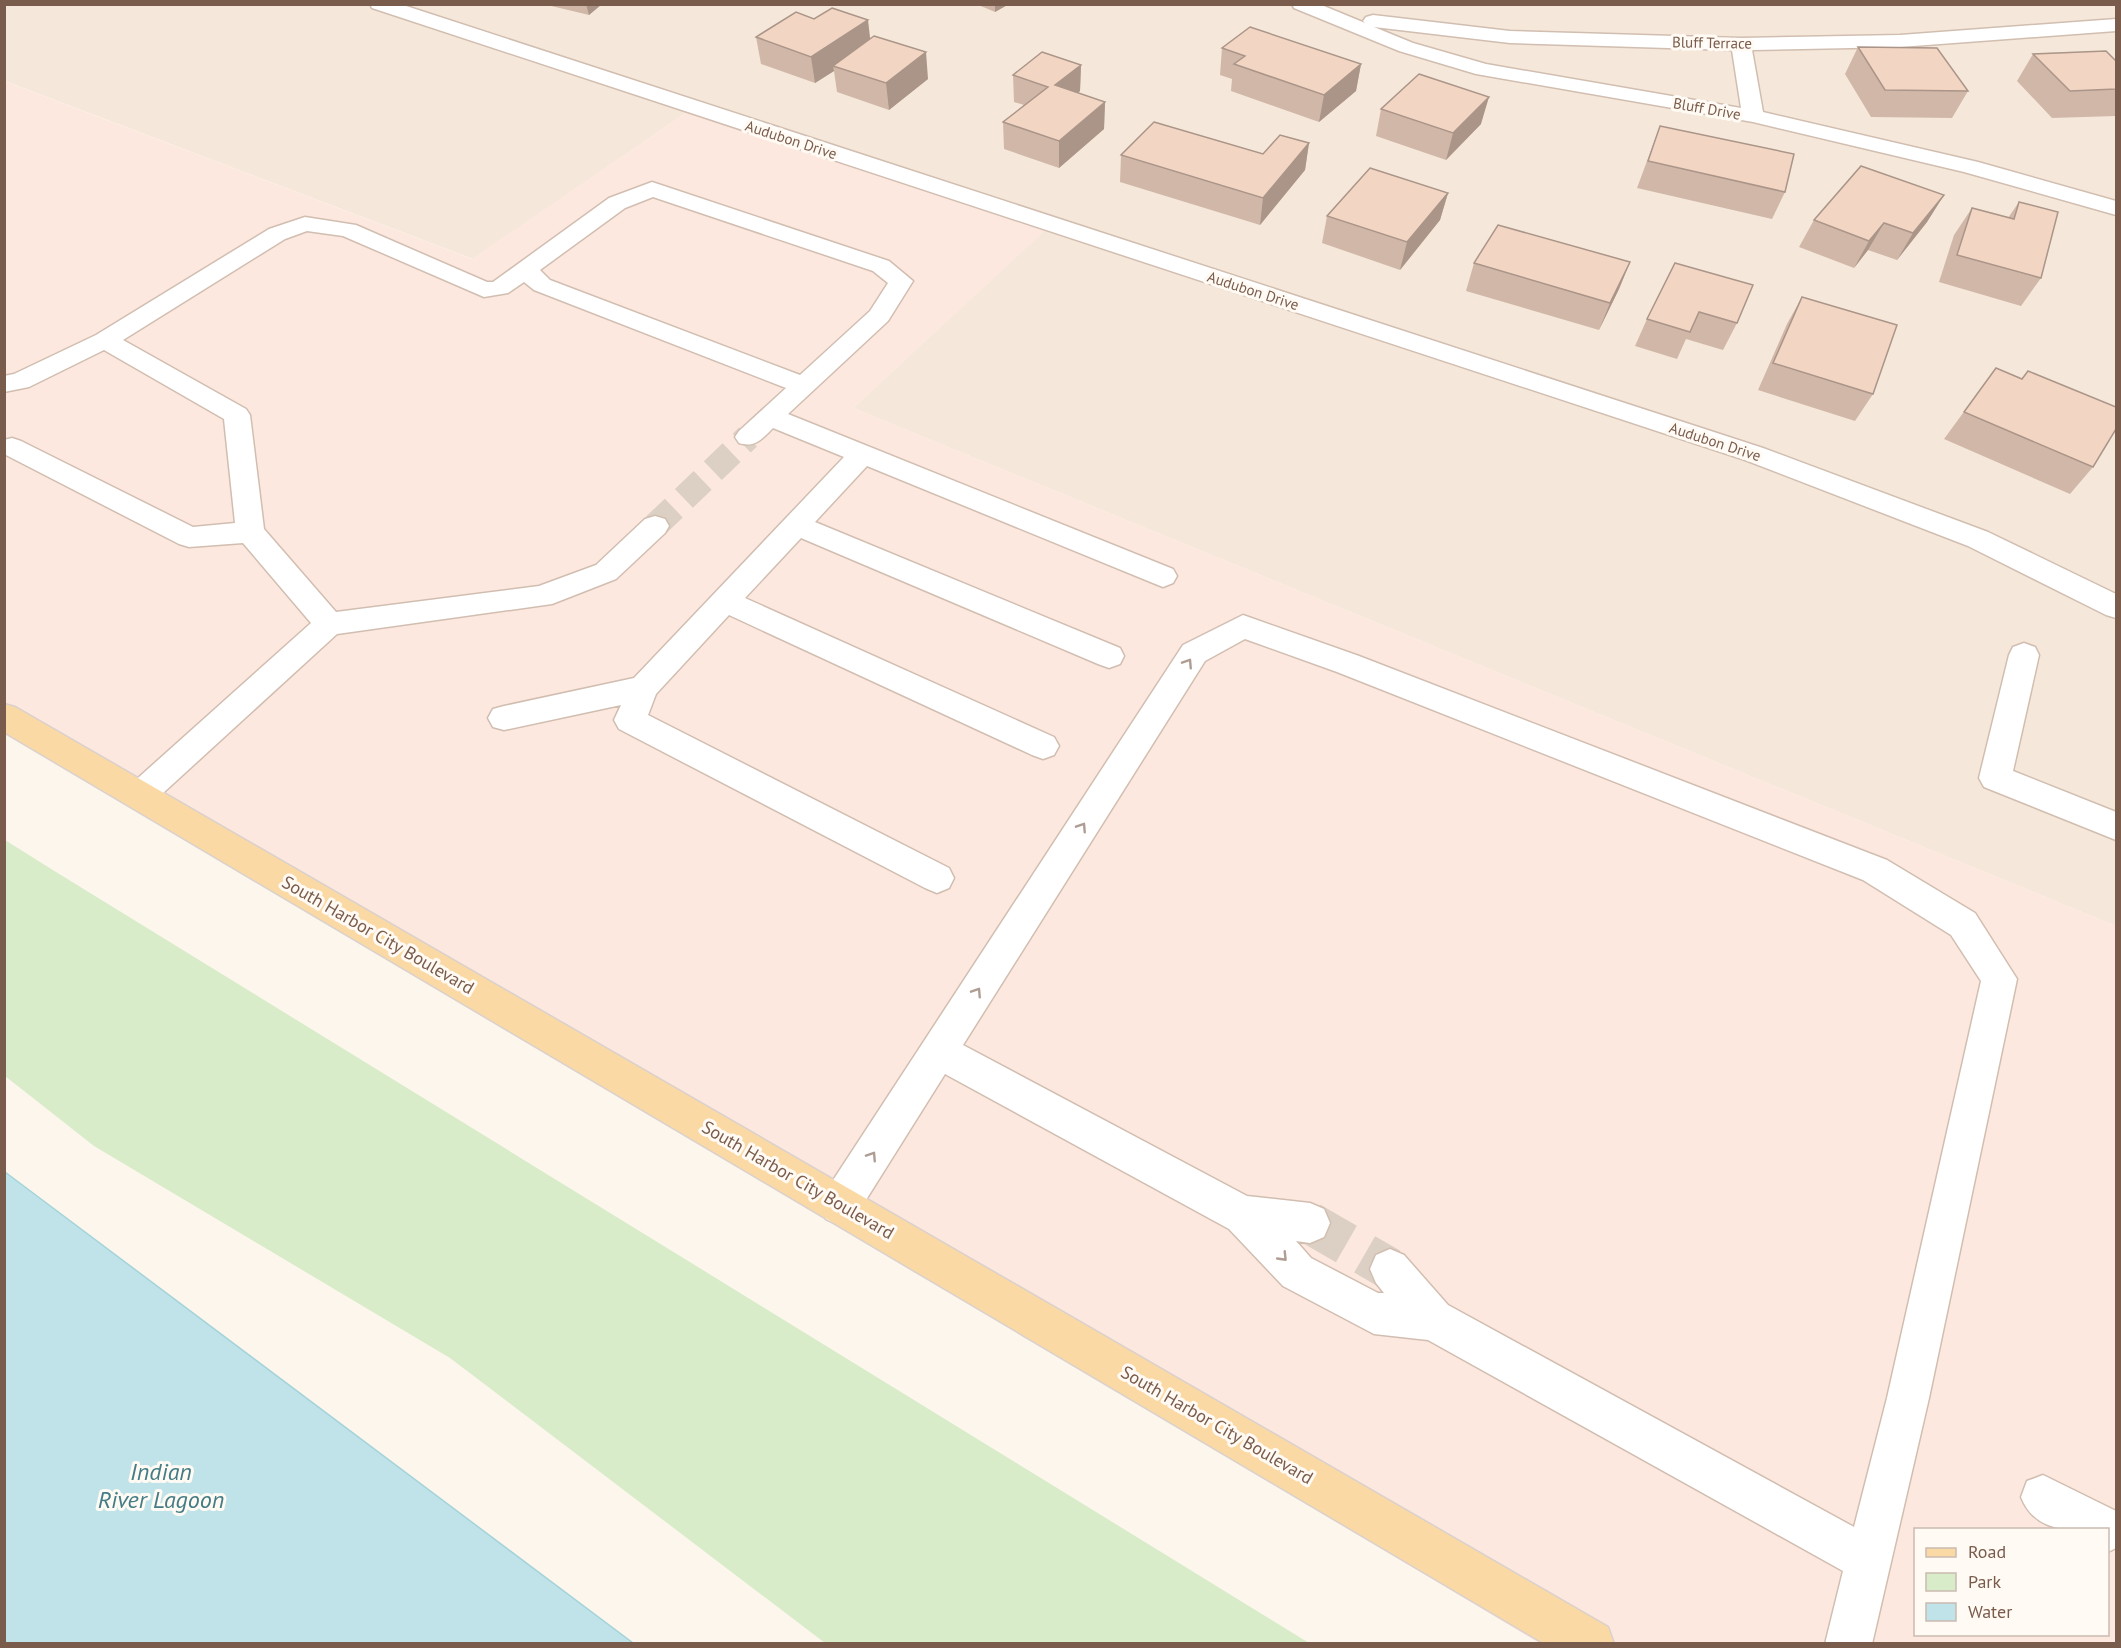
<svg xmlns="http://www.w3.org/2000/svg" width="2121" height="1648" font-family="'PT Sans',sans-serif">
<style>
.residential{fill:#f5e8da}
.commercial{fill:#fde8e0;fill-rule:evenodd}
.green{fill:#d8ecc9}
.water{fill:#bfe3e8;stroke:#a5d3da;stroke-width:1.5}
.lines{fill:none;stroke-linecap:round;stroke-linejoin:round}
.minor-tunnel-far1{stroke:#dcd0c4;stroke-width:26;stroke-dasharray:26 14;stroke-linecap:butt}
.minor-tunnel{stroke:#dcd0c4;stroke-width:42;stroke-dasharray:42 21;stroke-linecap:butt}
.minor-casing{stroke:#d1beb0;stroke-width:3}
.major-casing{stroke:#dad1cd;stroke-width:3}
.minor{fill:#fff;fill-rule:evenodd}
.major{fill:#fbd9a5;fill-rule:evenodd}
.wall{fill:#d1b7a8}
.shaded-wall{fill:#aa9588}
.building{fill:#f3d5c3;stroke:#aa9588;stroke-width:1.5}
.oneway{stroke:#af9d94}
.labels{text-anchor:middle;stroke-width:6;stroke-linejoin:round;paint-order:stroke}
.far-street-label{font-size:15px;fill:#7a5c4d;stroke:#fffaf3}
.street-label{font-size:18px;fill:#7a5c4d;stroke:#fffaf3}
.near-water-label{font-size:24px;font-style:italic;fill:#437c86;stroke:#fffaf3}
</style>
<rect width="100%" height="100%" fill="#fdf6ec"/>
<path class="residential" d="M4,5H2116V926L853,408L1050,225L693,108L473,259L5,81Z"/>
<path class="commercial" d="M4,81L472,259L693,108L1051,225L853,408L2116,926V1643H1539L5,721ZM1916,1530H2108V1634H1916Z"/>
<path class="green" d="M5,840L56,872L1309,1643H825L450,1358L94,1146L5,1076Z"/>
<path class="water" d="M5,1172L633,1643H5Z"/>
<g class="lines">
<path class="minor-tunnel-far1" d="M655,526L748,437"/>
<path class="minor-tunnel" d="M1310,1223L1390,1269"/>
<defs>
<path id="minor" d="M370,4H400L1763,448L1988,532L2116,594V618L2106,615L1968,546L1745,460L372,8Z
M1292,4H1319L1365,23L1363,21L1366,17L1373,15L1510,31L1741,38L1900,35L2116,19V31L1900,47L1752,50L1763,112L1978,162L2116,201V215L1964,172L1753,122L1476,74L1399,51L1294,8ZM1374,27L1510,43L1732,50L1741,108L1486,64L1413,43Z
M652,182L889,261L913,281L888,321L788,414L1173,569L1177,576L1173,583L1163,587L1153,583L867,466L815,522L1120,648L1124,656L1120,664L1109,668L1098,664L801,538L745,598L1054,737L1059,746L1054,755L1043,759L1032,755L729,615L656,694L648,715L949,868L954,878L949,888L937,893L925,888L619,729L614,720L621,705L504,730L493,727L488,718L493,709L504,706L634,678L844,457L773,428C762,439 755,448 739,443L735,437L739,431L786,388L534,290L524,282L508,293L484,297L343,236L307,231L285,239L123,340L246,409L250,415L264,529L336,612L539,586L596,565L645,519L655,516L665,519L669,526L665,533L616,579L552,604L337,634L151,804L140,808L129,804L124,795L129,786L311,623L243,543L189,547L179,544L4,454V440L12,438L21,441L193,527L235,523L224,419L104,350L29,387L4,392V376L14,374L96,335L269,229L305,217L356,225L487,282H493L609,198ZM653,197L873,271L888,283L870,311L800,375L550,280L540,270L625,208Z
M1243,615L1359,656L1887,860L1975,913L2017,979L1929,1398L1872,1644H1825L1843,1571L1428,1340L1374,1334L1283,1286L1229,1229L945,1074L854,1219L840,1225L826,1219L820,1205L826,1191L1183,645ZM1245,639L1337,672L1863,880L1951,935L1981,981L1887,1398L1854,1527L1448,1305L1404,1255L1390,1249L1376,1255L1370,1269L1376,1283L1384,1293H1378L1311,1258L1296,1241L1310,1243L1324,1237L1330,1223L1324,1209L1310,1203L1247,1196L963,1045L1205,661Z
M2024,643L2035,647L2039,655L2013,771L2116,812V840L1984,787L1979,778L2009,655L2013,647Z
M2043,1475L2116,1511V1548L2108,1552V1530C2073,1530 2036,1535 2021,1497L2027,1481Z"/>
<path id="major" d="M4,704L15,707L1608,1627L1614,1644H1545L4,732Z"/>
</defs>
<use href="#minor" class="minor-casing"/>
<use href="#major" class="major-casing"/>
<use href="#minor" class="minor"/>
<use href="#major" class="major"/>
</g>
<path class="wall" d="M543,4H602L589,15Z
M976,4H1009L995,12Z
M756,37L870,39L928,79L889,110L837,92L834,71L815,83L761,64Z
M1858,47L1968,91L1952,118L1871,117L1845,74Z
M1222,48L1361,64L1356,91L1319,122L1231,91L1232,79L1220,75Z
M2033,54L2116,61V116L2052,118L2017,81Z
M1081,65L1080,91L1078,93L1105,102L1104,129L1059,168L1004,149L1003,122L1024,105L1014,102L1013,75Z
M1381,109L1481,124L1446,160L1376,136Z
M1660,126L1785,192L1772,219L1637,188Z
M1309,143L1305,170L1260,225L1120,182L1121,155L1263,154Z
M1448,193L1440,220L1400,270L1322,243L1327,216Z
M1944,195L1927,222L1897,260L1868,250L1854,268L1799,247L1814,220Z
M2019,202L2041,278L2021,306L1939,282L1954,235L1972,208L2008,218Z
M1630,262L1619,289L1599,330L1466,291L1474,263Z
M1675,263L1737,323L1723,350L1686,339L1677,359L1635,346L1647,319Z
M1802,297L1873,394L1855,421L1758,390L1787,324Z
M1996,368L2093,467L2070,494L1944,439Z"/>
<path class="shaded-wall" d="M586,4H602L589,15Z
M995,4H1009L995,12Z
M868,20L871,46L833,66L834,71L815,83L811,57Z
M926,52L928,79L889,110L886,83Z
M1361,64L1356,91L1319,122L1324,95Z
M1081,65L1080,91L1055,112V85Z
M1489,97L1481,124L1446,160L1453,133Z
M1105,102L1104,129L1059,168V141Z
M1309,143L1305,170L1260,225L1263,198Z
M1448,193L1440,220L1400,270L1407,242Z
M1944,195L1927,222L1897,260L1913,233Z
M1884,223L1868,250L1854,268L1869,241Z
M1630,262L1619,289L1599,330L1610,303Z"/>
<path class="building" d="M832,8L868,20L811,57L756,37L796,12L814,19Z
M1250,27L1361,64L1324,95L1234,64L1245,56L1222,48Z
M874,36L926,52L886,83L833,66Z
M1858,47L1937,48L1968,91L1885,90Z
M2106,51L2116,61V89L2070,91L2033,54Z
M1042,52L1081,65L1055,85L1105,102L1059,141L1003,122L1048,87L1013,75Z
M1419,74L1489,97L1453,133L1381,109Z
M1154,122L1263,154L1280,135L1309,143L1263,198L1121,155Z
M1660,126L1794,154L1785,192L1648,161Z
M1861,166L1944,195L1913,233L1884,223L1869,241L1814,220Z
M1370,168L1448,193L1407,242L1327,216Z
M2019,202L2058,212L2041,278L1957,255L1972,208L2014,219Z
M1498,225L1630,262L1610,303L1474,263Z
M1675,263L1753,285L1737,323L1699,312L1690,332L1647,319Z
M1802,297L1897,325L1873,394L1773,363Z
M1996,368L2022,379L2028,371L2116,407V429L2093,467L1964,412Z"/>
<defs><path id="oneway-chevron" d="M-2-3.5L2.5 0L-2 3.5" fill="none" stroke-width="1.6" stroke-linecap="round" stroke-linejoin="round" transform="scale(1.5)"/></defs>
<g class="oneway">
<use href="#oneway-chevron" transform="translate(1188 663) rotate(-57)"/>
<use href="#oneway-chevron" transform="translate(1082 827) rotate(-57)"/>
<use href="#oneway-chevron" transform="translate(977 992) rotate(-57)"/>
<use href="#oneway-chevron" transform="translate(872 1156) rotate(-57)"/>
<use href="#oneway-chevron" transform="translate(1283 1257) rotate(46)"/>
</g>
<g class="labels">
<g class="far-street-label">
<text transform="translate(1712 43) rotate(1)" y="5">Bluff Terrace</text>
<text transform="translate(1707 109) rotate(10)" y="5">Bluff Drive</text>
<text transform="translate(791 140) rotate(18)" y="5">Audubon Drive</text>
<text transform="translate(1253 291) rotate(18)" y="5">Audubon Drive</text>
<text transform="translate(1715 442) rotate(18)" y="5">Audubon Drive</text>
</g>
<g class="street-label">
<text transform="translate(378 935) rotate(30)" y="6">South Harbor City Boulevard</text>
<text transform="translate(798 1180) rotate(30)" y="6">South Harbor City Boulevard</text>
<text transform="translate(1217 1425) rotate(30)" y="6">South Harbor City Boulevard</text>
</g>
<g class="near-water-label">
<text x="161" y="1480">Indian<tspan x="161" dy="28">River Lagoon</tspan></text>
</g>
</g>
<rect width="2121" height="1648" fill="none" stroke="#7a5c4d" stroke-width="12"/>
<rect x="1914" y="1528" width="195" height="108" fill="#fffaf3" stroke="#cabbb1" stroke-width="1.5"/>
<rect x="1926" y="1548" width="30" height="9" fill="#fbd9a5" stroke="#cabbb1" stroke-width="1.5"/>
<text x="1968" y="1558" font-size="18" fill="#7a5c4d">Road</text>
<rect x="1926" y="1573" width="30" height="18" fill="#d8ecc9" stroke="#cabbb1" stroke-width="1.5"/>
<text x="1968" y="1588" font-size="18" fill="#7a5c4d">Park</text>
<rect x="1926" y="1603" width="30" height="18" fill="#bfe3e8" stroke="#cabbb1" stroke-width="1.5"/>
<text x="1968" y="1618" font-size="18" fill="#7a5c4d">Water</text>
</svg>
